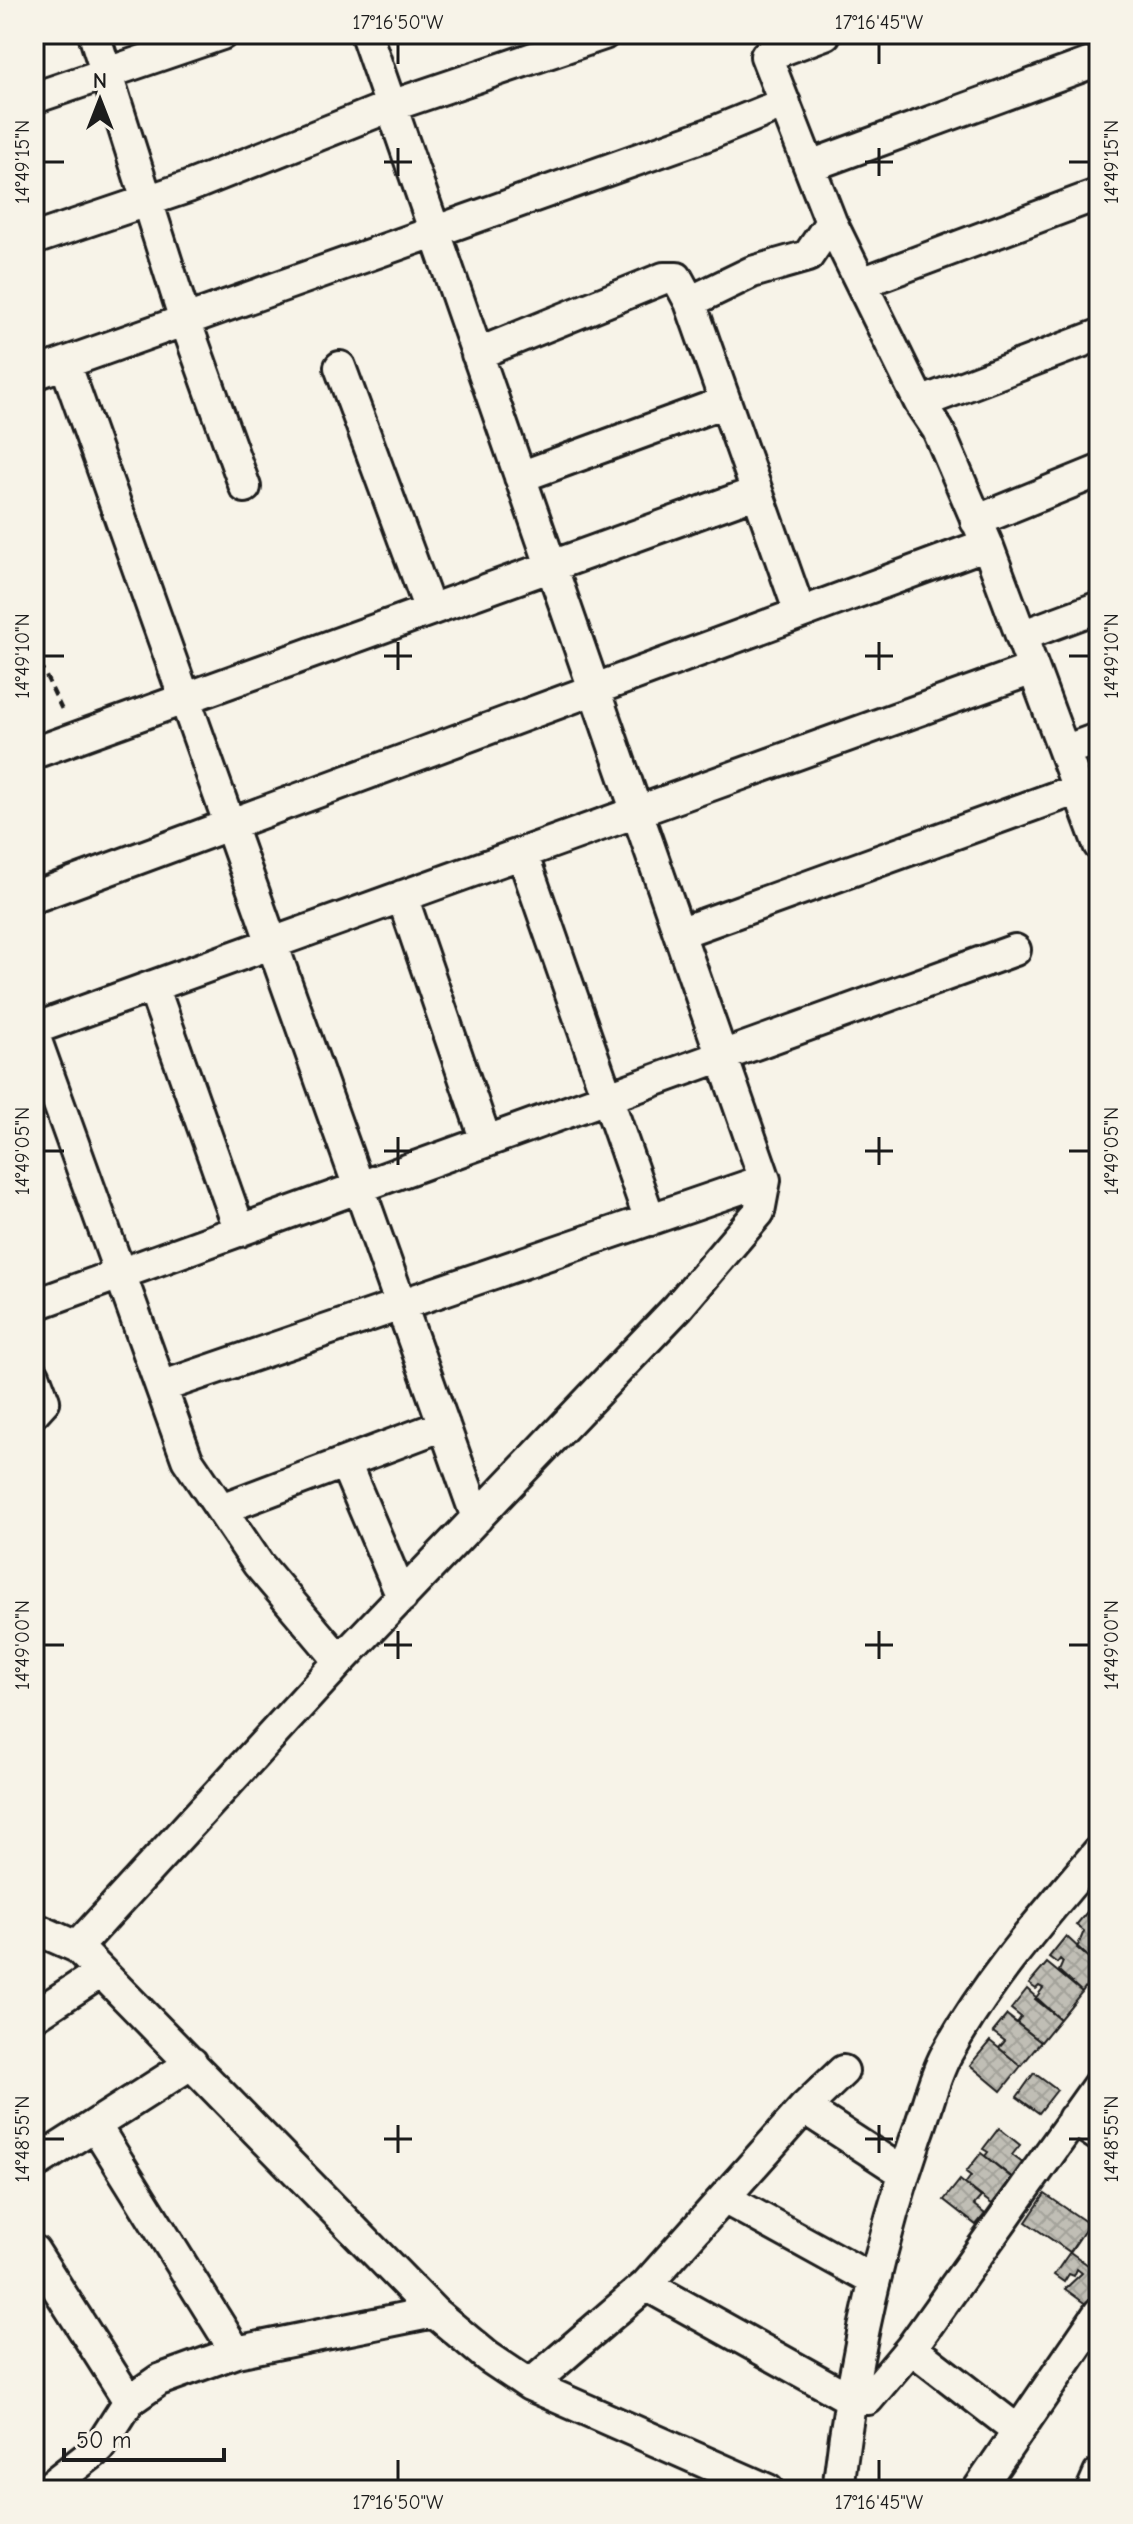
<svg xmlns="http://www.w3.org/2000/svg" width="1133" height="2524" font-family="'Comic Neue',sans-serif">
<style>
.building{fill:url(#building-cross-hatch);stroke:#1c1c1c;stroke-width:2}
.lines{fill:none;stroke-linecap:round;stroke-linejoin:round}
.minor-casing{stroke:#1c1c1c;stroke-width:36}
.path{stroke:#1c1c1c;stroke-width:4;stroke-dasharray:8 6;stroke-linecap:butt}
.minor{stroke:#f7f3e8;stroke-width:30}
.ticks{fill:none;stroke:#1c1c1c;stroke-width:3}
.neatline{fill:none;stroke:#1c1c1c;stroke-width:3}
.ticks-label{font-size:20px;text-anchor:middle;fill:#1c1c1c}
</style>
<defs>
<pattern id="building-cross-hatch" width="8" height="8" patternUnits="userSpaceOnUse" patternTransform="scale(2)"><rect width="8" height="8" fill="#c0beb5"/><path d="M0 0l8 8M0 8l8-8" fill="none" stroke="#a4a39b"/></pattern>
</defs>
<rect width="100%" height="100%" fill="#f7f3e8"/>
<filter id="ink" filterUnits="userSpaceOnUse"><feTurbulence type="fractalNoise" baseFrequency=".0125" numOctaves="2"/><feDisplacementMap in="SourceGraphic" scale="16" xChannelSelector="R" yChannelSelector="G"/><feConvolveMatrix kernelMatrix="1 2 1 2 8 2 1 2 1" color-interpolation-filters="sRGB"/></filter>
<g filter="url(#ink)">
<path class="building" d="M1099,1892V1910L1094,1912L1087,1907Z
M1087,1912L1097,1920L1099,1918V1967L1077,1948L1084,1931L1076,1925Z
M1066,1936L1099,1967L1082,1992L1059,1971L1063,1962L1060,1959L1057,1963L1049,1957Z
M1047,1963L1082,1992L1060,2019L1035,1999L1043,1988L1039,1986L1036,1989L1029,1984Z
M1027,1989L1060,2019L1041,2042L1010,2018L1017,2023L1021,2017L1011,2009Z
M1007,2015L1041,2042L1021,2066L999,2048L1005,2041L993,2032Z
M990,2041L1021,2066L1001,2091L970,2065Z
M1034,2073L1057,2090L1039,2113L1017,2097Z
M999,2128L1020,2145L1012,2155L1024,2164L1013,2178L985,2156L988,2152L983,2149Z
M981,2153L1012,2178L992,2204L965,2184L971,2176L966,2172Z
M960,2180L981,2197L974,2205L985,2214L976,2225L944,2200Z
M1045,2194L1089,2224L1070,2252L1026,2222Z
M1070,2252L1099,2273V2291L1092,2289L1099,2294L1094,2310L1065,2289L1082,2273L1077,2269L1074,2276L1069,2274L1064,2282L1054,2275Z"/>
<g class="lines">
<defs>
<path id="minor" d="M94,34L185,320L245,487
M825,34L766,56L831,222L920,403L938,430L987,544L1099,845
M34,98L222,34
M810,166L1099,60
M34,239L188,187L391,106L604,34
M864,282L1099,194
M690,302L752,272L808,256L831,222
M477,354L664,278H677L690,302L800,613
M65,363L477,1518
M340,367L430,610
M34,374L709,134L785,103
M920,403L1099,335
M520,477L725,402
M976,521L1099,471
M1021,636L1099,607
M1064,751L1099,738
M34,753L757,492
M522,853L650,1220
M402,896L486,1141
M34,897L987,544
M679,933L1078,789
M153,986L240,1231
M34,1029L1033,669
M34,1035L187,1459L258,1564L340,1661
M34,1305L1015,950
M34,1375L44,1401L34,1412
M161,1387L765,1180
M345,1463L402,1597
M221,1509L444,1425
M34,1928L77,1947L434,2312L488,2357L530,2385L768,2490
M77,1947L340,1661L678,1307L759,1212L765,1180L366,34
M34,2016L101,1972
M804,2108L904,2173
M1073,2119L1099,2136
M95,2125L236,2352
M34,2164L192,2063
M724,2198L873,2280
M34,2251L129,2401
M646,2285L849,2398L868,2399L911,2348L1099,2084
M911,2348L1017,2430
M530,2385L646,2285L804,2108L843,2071
M45,2490L99,2448L129,2401L159,2380L236,2352L434,2312
M838,2490C852,2368 877,2251 917,2135C927,2109 933,2079 946,2055C988,1979 1044,1916 1099,1851
M978,2490L1099,2313
M1092,2490L1099,2474"/>
</defs>
<use href="#minor" class="minor-casing"/>
<path class="path" d="M34,651L64,714"/>
<use href="#minor" class="minor"/>
</g>
</g>
<path class="ticks" d="M398,44V64M879,44V64M398,148V176M879,148V176M44,162H64M384,162H412M865,162H893M1069,162H1089M398,642V670M879,642V670M44,656H64M384,656H412M865,656H893M1069,656H1089M398,1137V1165M879,1137V1165M44,1151H64M384,1151H412M865,1151H893M1069,1151H1089M398,1631V1659M879,1631V1659M44,1645H64M384,1645H412M865,1645H893M1069,1645H1089M398,2125V2153M879,2125V2153M44,2139H64M384,2139H412M865,2139H893M1069,2139H1089M398,2460V2480M879,2460V2480"/>
<rect width="1133" height="2524" fill="none" stroke="#f7f3e8" stroke-width="88"/>
<g transform="translate(100 100)" stroke="#f7f3e8" stroke-width="6" paint-order="stroke">
<path d="M0-6L14 30L0 20L-14 30Z" fill="#1c1c1c"/>
<text y="-12" font-size="22" font-weight="bold" text-anchor="middle" fill="#1c1c1c">N</text>
</g>
<path d="M64 2448v12h160v-12" fill="none" stroke="#1c1c1c" stroke-width="4"/>
<text x="76" y="2448" font-size="24" fill="#1c1c1c" stroke="#f7f3e8" stroke-width="6" paint-order="stroke">50 m</text>
<rect x="44" y="44" width="1045" height="2436" class="neatline"/>
<g class="ticks-label">
<text x="398" y="29">17°16'50"W</text>
<text x="879" y="29">17°16'45"W</text>
<text transform="translate(22 162) rotate(-90)" y="7">14°49'15"N</text>
<text transform="translate(1111 162) rotate(-90)" y="7">14°49'15"N</text>
<text transform="translate(22 656) rotate(-90)" y="7">14°49'10"N</text>
<text transform="translate(1111 656) rotate(-90)" y="7">14°49'10"N</text>
<text transform="translate(22 1151) rotate(-90)" y="7">14°49'05"N</text>
<text transform="translate(1111 1151) rotate(-90)" y="7">14°49'05"N</text>
<text transform="translate(22 1645) rotate(-90)" y="7">14°49'00"N</text>
<text transform="translate(1111 1645) rotate(-90)" y="7">14°49'00"N</text>
<text transform="translate(22 2139) rotate(-90)" y="7">14°48'55"N</text>
<text transform="translate(1111 2139) rotate(-90)" y="7">14°48'55"N</text>
<text x="398" y="2509">17°16'50"W</text>
<text x="879" y="2509">17°16'45"W</text>
</g>
</svg>
